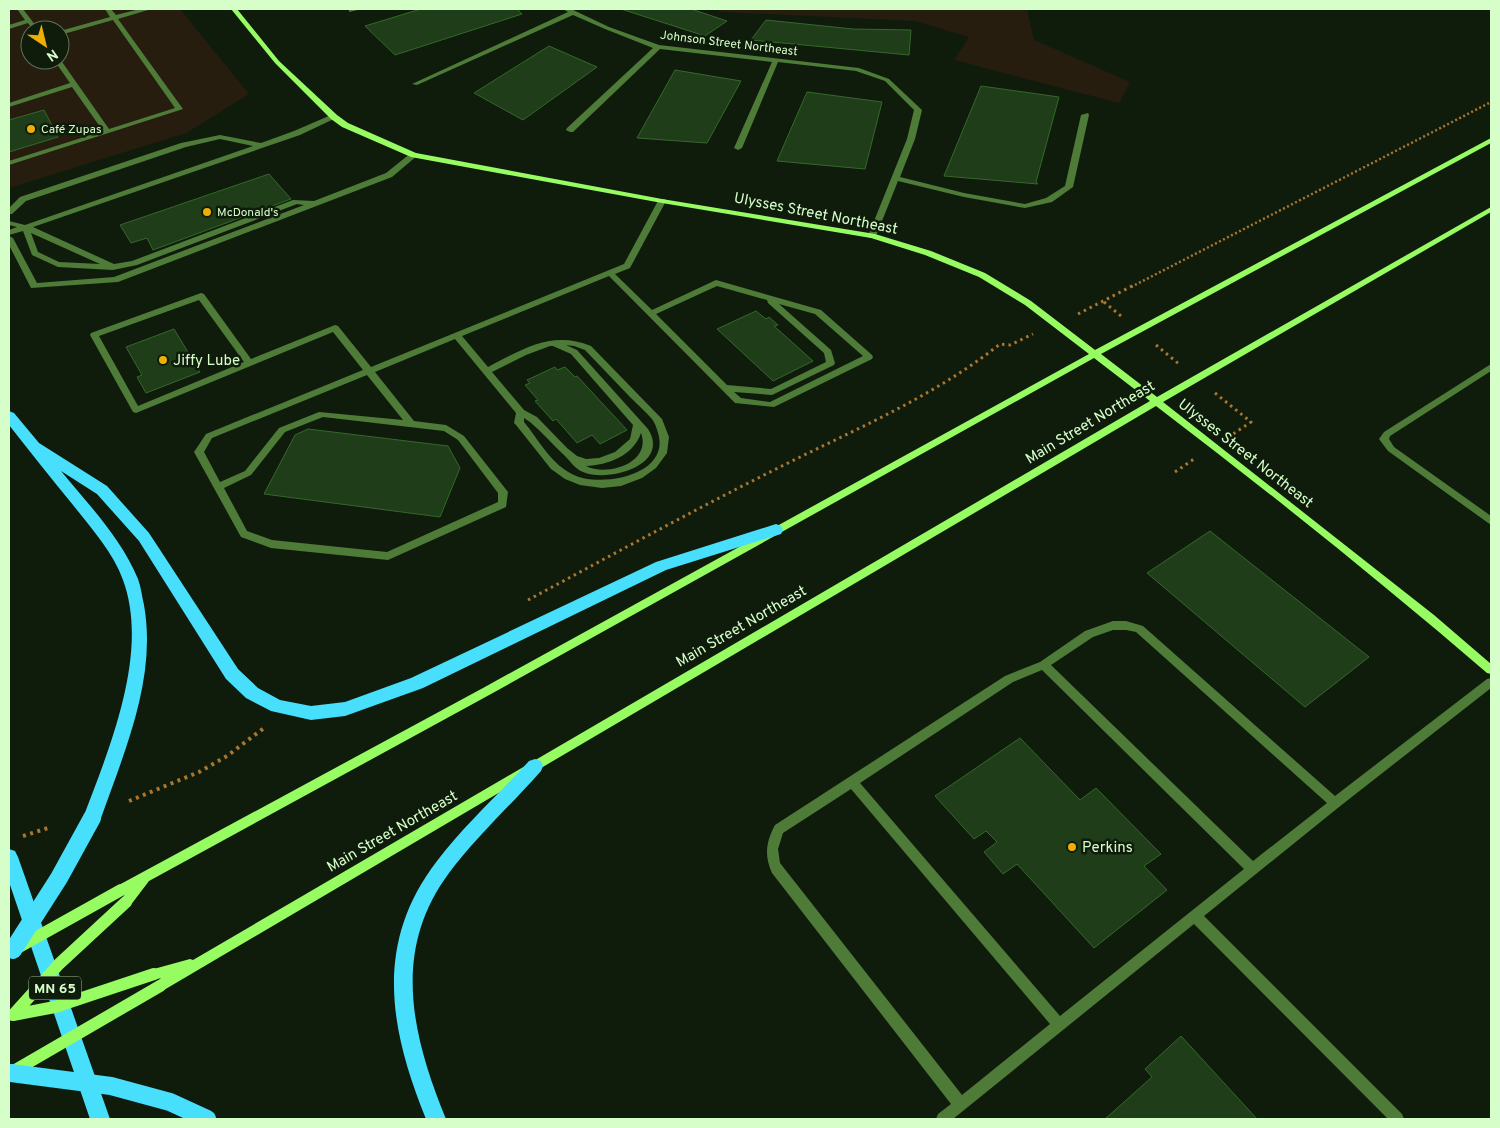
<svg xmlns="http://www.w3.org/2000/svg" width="1500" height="1128" font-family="Overpass,sans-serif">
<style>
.green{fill:#261d0f;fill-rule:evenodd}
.building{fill:#1e3d18;stroke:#35682b}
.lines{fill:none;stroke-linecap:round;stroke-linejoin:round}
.path-far2{stroke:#ab762f;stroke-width:2.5;stroke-dasharray:2 2.5;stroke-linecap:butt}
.path-far1{stroke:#ab762f;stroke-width:3;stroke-dasharray:2.5 4;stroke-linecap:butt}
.path{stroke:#ab762f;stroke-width:4;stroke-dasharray:3 4.5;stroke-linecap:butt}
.lane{fill:#4e7b38;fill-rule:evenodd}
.street{fill:#4e7b38;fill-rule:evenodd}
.secondary{fill:#97fb62;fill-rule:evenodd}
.highway{fill:#47dffb;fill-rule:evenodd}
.secondary-bridge{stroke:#97fb62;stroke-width:12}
.highway-bridge{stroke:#47dffb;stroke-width:18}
.poi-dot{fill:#edae06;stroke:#0f1c0c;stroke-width:2}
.labels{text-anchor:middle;stroke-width:5;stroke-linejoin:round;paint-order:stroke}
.far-street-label{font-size:12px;fill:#d6fec9;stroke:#0f1c0c}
.far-poi-label{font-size:12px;fill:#d6fec9;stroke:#0f1c0c;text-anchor:start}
.shield{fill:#0f1c0c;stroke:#9aba90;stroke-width:1}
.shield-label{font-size:14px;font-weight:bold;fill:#d6fec9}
.street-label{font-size:15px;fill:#d6fec9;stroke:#0f1c0c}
.poi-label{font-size:15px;fill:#d6fec9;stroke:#0f1c0c;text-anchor:start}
</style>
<rect width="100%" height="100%" fill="#0f1c0c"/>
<path class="green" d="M9,9H180L249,94L186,133L9,188ZM30,30H60V60H30Z
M716,9H1027L1034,40L1130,82L1119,103L954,60L969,37L915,21L722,12Z"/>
<path class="building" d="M421,9H517L522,14L395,55L365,26Z
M621,9H691L727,21L705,36Z
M766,20L853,29L911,30L909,55L751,40Z
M549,46L597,67L523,120L474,93Z
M675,70L741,81L707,143L637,138Z
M981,86L1059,97L1036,182L1038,184L944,176Z
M807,92L882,102L865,169L777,161Z
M44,110L58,137L9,152V120Z
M269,174L291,199L153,250L147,238L131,243L120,225Z
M756,311L766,319L769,317L778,325L774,326L813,361L773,381L717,329Z
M174,329L200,372L146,393L137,377L142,375L126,347Z
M555,367L557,370L565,367L575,377L577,376L627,430L600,444L592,435L577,443L556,419L553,421L535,401L538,400L525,385L530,383L527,380Z
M308,429L448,446L460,468L440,517L264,494L295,435Z
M1210,531L1369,657L1305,707L1147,573Z
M1020,738L1080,800L1096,788L1161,854L1144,866L1167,890L1094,948L1017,864L1003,874L984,852L997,842L986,831L974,839L935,796Z
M1181,1036L1257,1119H1105L1152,1077L1145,1069Z"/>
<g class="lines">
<path class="path-far2" d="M1131,287L1491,102"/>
<path class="path-far1" d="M1104,302L1121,316
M1078,314L1134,285
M1156,345L1179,364
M1215,393L1251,422L1233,434
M1175,472L1194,459
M528,600C610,556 692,511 776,469C853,430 932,398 1000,344L1010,345L1033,334"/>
<path class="path" d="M129,801L199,772L227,756L264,728
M23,836L48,828"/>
<path class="lane" d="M17,9H23L39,30H33L28,23L9,29V25L25,20Z
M105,9H111L116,15L140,9H149L148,10L118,19L183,109L9,165V161L103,131L72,87L9,107V103L70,83L54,60L60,59L109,129L175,108L113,20L60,35V31L110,17Z
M331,115L338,117L300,135L33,227L114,264L132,261L293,200L314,201L386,173L411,153H417L418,155L392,177L118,282L31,288L9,245V236L13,238L37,283L114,277L304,205L297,204L137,265L113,270L58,267L32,255L23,231L9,235V230L17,227L9,225V221L25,225L253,146L220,139L186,147L26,201L12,214H9V208L20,197L181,143L220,135L261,143L294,131ZM31,233L100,264L59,262L38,252Z
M659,199H665L666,201L630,268L615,274L652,310L716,280L821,310L872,355L873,357L872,359L774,407L735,403L609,276L462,336L488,367C523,349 552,330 591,346L662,419L669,437L667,453L656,468L642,478L621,486L602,488L580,485L565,479L551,469L516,425L514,423L516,413L455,339L375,372L414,421L446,425L464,436L508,492L506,507L388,560L271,548L241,537L194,452L206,434L363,370L333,332L136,413L133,412L90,335L91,333L201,293L204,294L251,359L335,325L338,326L371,367L624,264ZM717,286L767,300L768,303L824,353L826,362L771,389L727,385L656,314ZM199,300L244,362L138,406L99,336ZM779,304L815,314L863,356L770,402L741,398L734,392L772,395L834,365L835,363L831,350ZM566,345L574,346L585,350C600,366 615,381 630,397C637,404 645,411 652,419C655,423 658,431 659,437C667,477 596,489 570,473C550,462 538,439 524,422V418L530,422C543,433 554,446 566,457C571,462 575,469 583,472C609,483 671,465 648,429L577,350ZM550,346H553L571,354L633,425L630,439L615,452L599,458L586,459L577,456L567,448L537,417L524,410L492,372L526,355ZM367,375L403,420L319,412L279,428L245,471L220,482L204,452L212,438ZM323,417L444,431L458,440L498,493V502L387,552L272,540L247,531L224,488L251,475L285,432ZM641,433C652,463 607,477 586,466C608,465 633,456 641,433Z
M1491,364V371L1390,436L1389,439L1394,447L1491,516V525L1388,451L1379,439L1384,432Z
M1113,621H1126L1143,626L1335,796L1487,679L1491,678V688L1339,807L1204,916L1402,1114L1404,1119H1388L1194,924L953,1119H936L938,1114L951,1104L772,873C764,855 766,842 775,825L1005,676L1040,662L1085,631ZM1113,630H1126L1136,632L1327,803L1253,861L1051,665L1093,637ZM1042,670L1244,869L1060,1016L860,783L1013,682ZM851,789L1050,1024L962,1095L780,863L778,849L783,833Z"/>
<path class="street" d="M352,9H362L349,12V10Z
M563,9H571L609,27L659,45L859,68L889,79L922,110L915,139L900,177L964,193L1025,204L1046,198L1065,186L1081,115L1088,113L1089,115L1073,187L1052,202L1025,208L964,197L898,181L876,236L872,238H869L868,236L907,139L914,110L885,81L856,71L778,62L742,148L738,150L734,148L772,62L660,49L573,132H570L566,130L567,128L653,48L605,29L573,15L417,85L412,84L568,12Z"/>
<path class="secondary" d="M231,9H237L279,61L337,115L348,123L416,153L662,199L875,234L931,251L985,273L1031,301L1095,350L1491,138V143L1101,354L1157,397L1491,207V212L1163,402L1434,615L1491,664V674L1487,673C1380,581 1269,492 1156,406L164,990L160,992L156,990L154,986L156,982L161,978L154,980L150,978L148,974L150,970L190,959L193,960L1150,401L1094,358L491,694L149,881L130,906L126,908L122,906L120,902L125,894L121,896L117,894L115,890L117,886L483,688L1089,354L1025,305L979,277L925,255L871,238L662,203L411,157L342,127L331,119L275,63Z"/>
<path class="highway" d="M9,411L14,413L39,443L107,486L149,533L238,669L258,688L280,700L311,706L345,702L411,678L656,562L776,524L781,526L783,530L781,534L666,570L423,688L345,716L311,720L271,711L246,698L226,679L139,541L97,494L61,471C89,505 121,538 138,579C141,587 142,597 144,605C157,678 125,750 101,818L98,824L92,826L86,824L83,818C109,749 150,653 123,580C113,552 91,528 73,505C51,478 30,452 9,425Z
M535,759L541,761L543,766L541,771C511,805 476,837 449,873C391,951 412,1036 446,1119H426C390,1030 373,944 437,861C464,825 499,794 529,761Z
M9,849L15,851L18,857L110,1119H90L9,882Z"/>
<path class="secondary-bridge" d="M19,947L121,890
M13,1015L59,964L126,902
M13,1015L55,1007L154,974
M12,1072L160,986"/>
<path class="highway-bridge" d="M13,950L59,878L92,818
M11,1073L111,1086L170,1102L207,1119"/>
</g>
<g class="poi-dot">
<circle cx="31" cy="129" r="5"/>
<circle cx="207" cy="212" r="5"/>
<circle cx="163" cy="360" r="5"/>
<circle cx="1072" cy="847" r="5"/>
</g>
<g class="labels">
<g class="far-street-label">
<text transform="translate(729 43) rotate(7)" y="4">Johnson Street Northeast</text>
</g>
<g class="far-poi-label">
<text x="41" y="133">Café Zupas</text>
<text x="217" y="216">McDonald's</text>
</g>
<rect class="shield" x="29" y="976.5" width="52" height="23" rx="4"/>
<g class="shield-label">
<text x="55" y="993">MN 65</text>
</g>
<g class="street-label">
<text transform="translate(816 213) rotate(11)" y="5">Ulysses Street Northeast</text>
<text transform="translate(1090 422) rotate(-31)" y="5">Main Street Northeast</text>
<text transform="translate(1246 453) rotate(38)" y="5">Ulysses Street Northeast</text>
<text transform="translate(741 626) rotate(-30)" y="5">Main Street Northeast</text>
<text transform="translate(392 831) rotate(-30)" y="5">Main Street Northeast</text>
</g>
<g class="poi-label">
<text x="173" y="365">Jiffy Lube</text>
<text x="1082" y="852">Perkins</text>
</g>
</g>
<rect width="1500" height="1128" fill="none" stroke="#d6fec9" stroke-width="20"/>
<g transform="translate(45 45) rotate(145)"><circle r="24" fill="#0f1c0c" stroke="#5f7658"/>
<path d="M0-4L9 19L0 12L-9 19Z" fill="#edae06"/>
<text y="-8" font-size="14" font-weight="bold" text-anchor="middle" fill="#d6fec9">N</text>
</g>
</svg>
